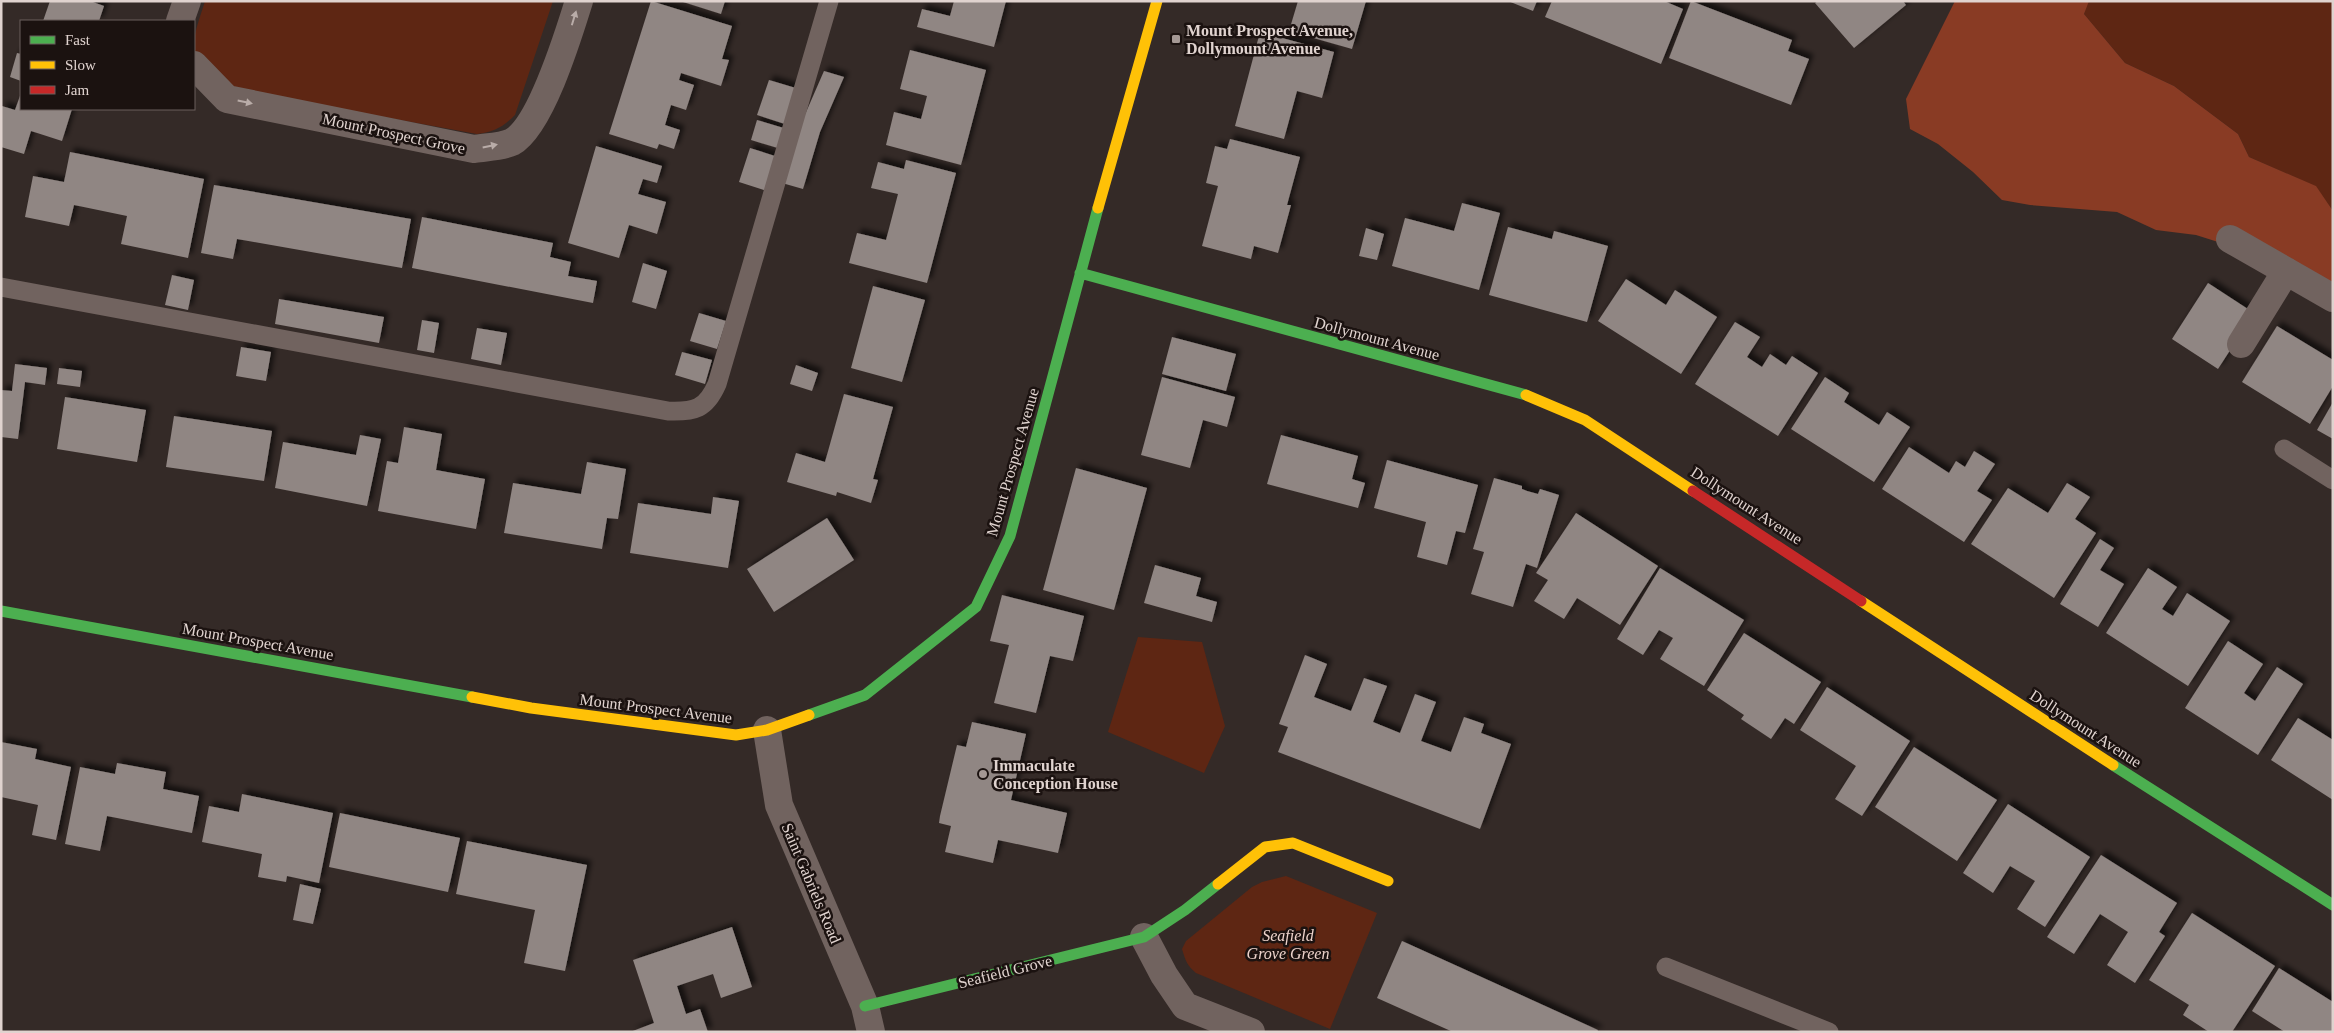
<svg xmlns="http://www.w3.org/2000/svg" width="2334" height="1033" font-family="'Times New Roman',serif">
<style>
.green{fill:#5e2613}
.forest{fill:#893b24}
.building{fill:#908683;filter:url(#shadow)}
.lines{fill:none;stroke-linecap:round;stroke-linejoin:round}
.lane{stroke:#71635f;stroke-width:19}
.street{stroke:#71635f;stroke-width:28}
.fast{stroke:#4caf50;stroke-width:11}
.slow{stroke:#ffc107;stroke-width:11}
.jam{stroke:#c62828;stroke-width:11}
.oneway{fill:#b9aca8}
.poi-dot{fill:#a49894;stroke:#1b1210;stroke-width:2}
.labels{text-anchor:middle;stroke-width:5;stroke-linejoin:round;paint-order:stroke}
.poi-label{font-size:16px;font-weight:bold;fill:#e0d3cf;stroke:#1b1210;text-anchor:start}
.street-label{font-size:16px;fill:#e0d3cf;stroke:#1b1210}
.park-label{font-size:16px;font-style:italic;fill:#edd3cb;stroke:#1b1210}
</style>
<defs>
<filter id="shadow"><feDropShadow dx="4.5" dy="-4.5" stdDeviation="2.5" flood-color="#0009"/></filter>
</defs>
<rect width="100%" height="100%" fill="#342a27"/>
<path class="green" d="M205,1H553L515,115C503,127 494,132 477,134L231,89C222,82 208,74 200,65C186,48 200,19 205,1Z
M2088,1H2333V211L2315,186L2249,157L2238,134L2174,86L2125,63L2084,14Z
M1138,637L1202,642L1225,726L1204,773L1108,732Z
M1286,876L1377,913L1330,1029L1196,973C1187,966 1185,959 1182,949L1186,941L1252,887L1262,882Z"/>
<path class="forest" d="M1955,1H2089L2084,14L2125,63L2174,86L2238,134L2249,157L2316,186L2333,211V291L2256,254L2196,235L2156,230L2117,212L2030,205L2002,200L1973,172L1938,144L1910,129L1906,99Z"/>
<path class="building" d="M50,1H90L104,6L99,21H43Z
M651,1L732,26L722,59L729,60L721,86L681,73L679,80L694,85L686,110L671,105L665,125L680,130L674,149L659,144L657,149L609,134Z
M680,1H725L721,14Z
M954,1H1006L994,47L917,27L922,9L950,16Z
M1298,1H1366L1352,49L1289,31Z
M1508,1H1537L1533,11Z
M1552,1H1664L1683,9L1661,64L1545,17Z
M1691,1L1792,40L1788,51L1809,59L1791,105L1669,58Z
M1818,1H1903L1906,5L1854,48L1815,3Z
M1260,32L1334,52L1322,98L1297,91L1284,139L1235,126Z
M910,50L986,70L961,165L886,145L894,112L921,119L927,96L900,89Z
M17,53L21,54V81L10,77Z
M824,71L844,77L820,132L803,189L782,183L800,126Z
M769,80L799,89L788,125L757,115Z
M21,93V109H72L62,141L31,131L24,154L1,147L2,106L15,110Z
M757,120L787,129L781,149L751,140Z
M1230,139L1300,157L1287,205H1291L1278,253L1254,246L1251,259L1202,246L1218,186L1206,183L1215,146L1227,149Z
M596,146L662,166L657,183L643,179L638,194L666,202L657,234L629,225L619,258L568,243Z
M750,148L778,157L767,191L739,182Z
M70,152L204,179L188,258L121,244L127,216L74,205L69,226L25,217L33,176L64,182Z
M906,160L956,173L927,283L849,263L857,233L886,240L898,194L871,188L878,162L904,169Z
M214,185L411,219L402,268L237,239L233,259L201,253Z
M1462,203L1500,213L1479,290L1392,266L1405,218L1454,231Z
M422,217L553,243L550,257L571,262L568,276L597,281L593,303L412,268Z
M1508,227L1552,239L1554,231L1608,246L1587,322L1489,295Z
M1366,228L1384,234L1377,260L1359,256Z
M643,263L667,271L656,309L632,302Z
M172,275L194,280L188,310L165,305Z
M1626,279L1666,305L1675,290L1717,317L1681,374L1598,321Z
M2208,283L2254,313L2218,369L2172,339Z
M873,286L925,300L902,382L851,368Z
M279,299L384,317L379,343L275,324Z
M699,313L726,321L717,349L690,341Z
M422,320L439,323L434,353L417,350Z
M1735,322L1760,337L1747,357L1762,367L1770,354L1786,365L1792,356L1818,373L1778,436L1695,384Z
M2277,326L2333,360V386L2310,424L2242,382Z
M477,328L507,333L501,365L471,359Z
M1172,337L1236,354L1226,391L1162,374Z
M241,347L271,352L266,381L236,376Z
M682,352L712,360L705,384L675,375Z
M15,364L47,368L45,385L25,382L18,439L1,437V390L12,391Z
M796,365L818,373L812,391L790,384Z
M59,368L82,371L80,387L57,384Z
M1162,377L1235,397L1227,427L1203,420L1190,468L1141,455Z
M1825,377L1849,393L1844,402L1879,425L1887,412L1910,427L1874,482L1791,429Z
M844,394L893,407L873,479L878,480L871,503L837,492L836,496L787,482L796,453L825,462Z
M65,397L146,410L137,462L57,449Z
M2333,402V439L2317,430Z
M174,416L272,431L264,481L166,467Z
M404,427L442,434L436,470L485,479L476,529L378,511L387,461L398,463Z
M360,435L381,439L367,506L275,488L283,442L356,455Z
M1281,435L1358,456L1352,479L1365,483L1358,508L1267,484Z
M1909,447L1949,473L1956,461L1965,467L1974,451L1995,464L1977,491L1992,500L1964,542L1882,489Z
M1387,460L1478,485L1465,533L1456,531L1447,565L1417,557L1426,522L1374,508Z
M587,462L626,469L618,519L607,518L602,549L504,533L513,483L581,494Z
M1076,468L1147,488L1114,610L1043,590Z
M1494,478L1522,486V489L1527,491L1538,494L1540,489L1559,495L1537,568L1526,564L1513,607L1471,594L1484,552L1473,549Z
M2067,483L2090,497L2075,519L2096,533L2054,598L1971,544L2008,488L2048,513Z
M713,497L739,501L728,568L630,553L638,503L711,514Z
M1576,513L1658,566L1620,625L1577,598L1564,619L1534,601L1548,580L1536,573Z
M827,518L854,560L774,612L747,569Z
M2100,539L2114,548L2100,570L2124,584L2098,627L2060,604Z
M1155,565L1201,578L1196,596L1217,602L1212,622L1144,603Z
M1660,568L1744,620L1704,686L1660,659L1673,638L1659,630L1643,655L1617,639Z
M2148,568L2177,587L2162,609L2173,616L2187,593L2230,621L2188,686L2106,633Z
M1002,595L1084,616L1073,661L1050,656L1036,713L994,703L1009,645L990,641Z
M1744,633L1821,682L1794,724L1785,718L1771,739L1741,719L1744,715L1707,690Z
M2228,641L2263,664L2244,693L2255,701L2277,667L2303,684L2258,755L2185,708Z
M1305,655L1327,664L1314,697L1351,711L1364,678L1387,686L1373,722L1400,733L1415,694L1436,702L1421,741L1451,752L1464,717L1484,724L1481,733L1511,744L1480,829L1278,752L1288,727L1279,724Z
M1827,687L1910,741L1862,816L1835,799L1856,766L1800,730Z
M2298,718L2333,740V800L2271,760Z
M972,722L1026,734L1011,800L1067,813L1058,853L998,840L993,863L945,852L951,826L939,823L940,816L957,745L966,747Z
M1,742L37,749L35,759L71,767L56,840L32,835L38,805L1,797Z
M1914,747L1997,800L1957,861L1875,807Z
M117,763L166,772L163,789L199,796L192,833L107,816L100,851L65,844L80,767L115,774Z
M242,794L333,813L319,883L287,876L286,882L258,877L262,854L202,842L209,806L239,812Z
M2008,804L2090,857L2045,927L2017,909L2035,881L2010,866L1993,893L1963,873Z
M340,813L460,838L448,892L329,867Z
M467,841L587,865L565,971L524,963L535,910L456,894Z
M2101,855L2177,903L2159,932L2165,936L2135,983L2107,965L2128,932L2100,914L2074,954L2047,937Z
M300,884L321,889L313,924L293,920Z
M2192,913L2275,966L2232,1032H2209L2183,1015L2189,1005L2149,980Z
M732,927L752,987L721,998L713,974L677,986L686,1014L700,1009L708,1032H630L654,1023L633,960Z
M1402,941L1598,1030L1597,1032H1453L1377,998Z
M2279,968L2333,1002V1032H2285L2252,1011Z"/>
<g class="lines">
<path class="lane" d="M1,287L668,411C695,412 706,409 717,384L829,1
M2284,449L2333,480
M1666,967L1829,1032"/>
<path class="street" d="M180,21L187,1
M194,65L227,99L474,149C485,147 502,147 512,142C541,126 569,33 579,1
M2230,239L2333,298
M2241,344L2286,271
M767,730L779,805L865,1006L871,1032
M1144,937L1164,975L1185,1006L1251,1032"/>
<path class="fast" d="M1080,273L1526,395
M1,611L472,697
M809,715L865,695L976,607L1010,536L1098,208
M2113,765L2333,905
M865,1006L1144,937L1185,910L1218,884"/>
<path class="slow" d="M1098,208L1157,1
M1526,395L1585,420L1693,491
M1861,601L2113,765
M472,697L531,708L736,735L767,730L809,715
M1218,884L1265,847L1293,843L1388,881"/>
<path class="jam" d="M1693,491L1861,601"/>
</g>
<defs><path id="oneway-solid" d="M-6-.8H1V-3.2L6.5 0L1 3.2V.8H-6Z" transform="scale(1.25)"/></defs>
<g class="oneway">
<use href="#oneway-solid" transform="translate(574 18) rotate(-73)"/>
<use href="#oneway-solid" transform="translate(245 102) rotate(12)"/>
<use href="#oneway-solid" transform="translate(490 146) rotate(-12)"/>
</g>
<g class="poi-dot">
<rect x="1171" y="34" width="10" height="10" rx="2.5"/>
<circle cx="983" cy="774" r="5"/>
</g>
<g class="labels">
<g class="poi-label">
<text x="1186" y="36">Mount Prospect Avenue,<tspan x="1186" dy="18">Dollymount Avenue</tspan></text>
<text x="993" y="771">Immaculate<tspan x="993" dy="18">Conception House</tspan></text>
</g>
<g class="street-label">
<text transform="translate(394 133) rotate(12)" y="6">Mount Prospect Grove</text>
<text transform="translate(1377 338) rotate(15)" y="6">Dollymount Avenue</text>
<text transform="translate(1012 462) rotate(-74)" y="6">Mount Prospect Avenue</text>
<text transform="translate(1747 505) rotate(33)" y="6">Dollymount Avenue</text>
<text transform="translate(258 641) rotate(10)" y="6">Mount Prospect Avenue</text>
<text transform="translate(656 708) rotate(7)" y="6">Mount Prospect Avenue</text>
<text transform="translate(2086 728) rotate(33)" y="6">Dollymount Avenue</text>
<text transform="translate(812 883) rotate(67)" y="6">Saint Gabriels Road</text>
<text transform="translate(1005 971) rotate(-14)" y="6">Seafield Grove</text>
</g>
<g class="park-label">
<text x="1288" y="941">Seafield<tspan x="1288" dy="18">Grove Green</tspan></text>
</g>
</g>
<rect width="2334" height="1033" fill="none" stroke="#e0d3cf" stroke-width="5"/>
<rect x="20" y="20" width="175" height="90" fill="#1b1210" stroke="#6a5f5c"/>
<rect x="30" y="36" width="25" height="8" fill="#4caf50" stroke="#6a5f5c"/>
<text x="65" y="45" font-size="15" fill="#e0d3cf">Fast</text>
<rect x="30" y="61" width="25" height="8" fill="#ffc107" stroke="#6a5f5c"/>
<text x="65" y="70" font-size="15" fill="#e0d3cf">Slow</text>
<rect x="30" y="86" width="25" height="8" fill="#c62828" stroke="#6a5f5c"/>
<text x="65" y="95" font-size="15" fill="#e0d3cf">Jam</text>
</svg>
